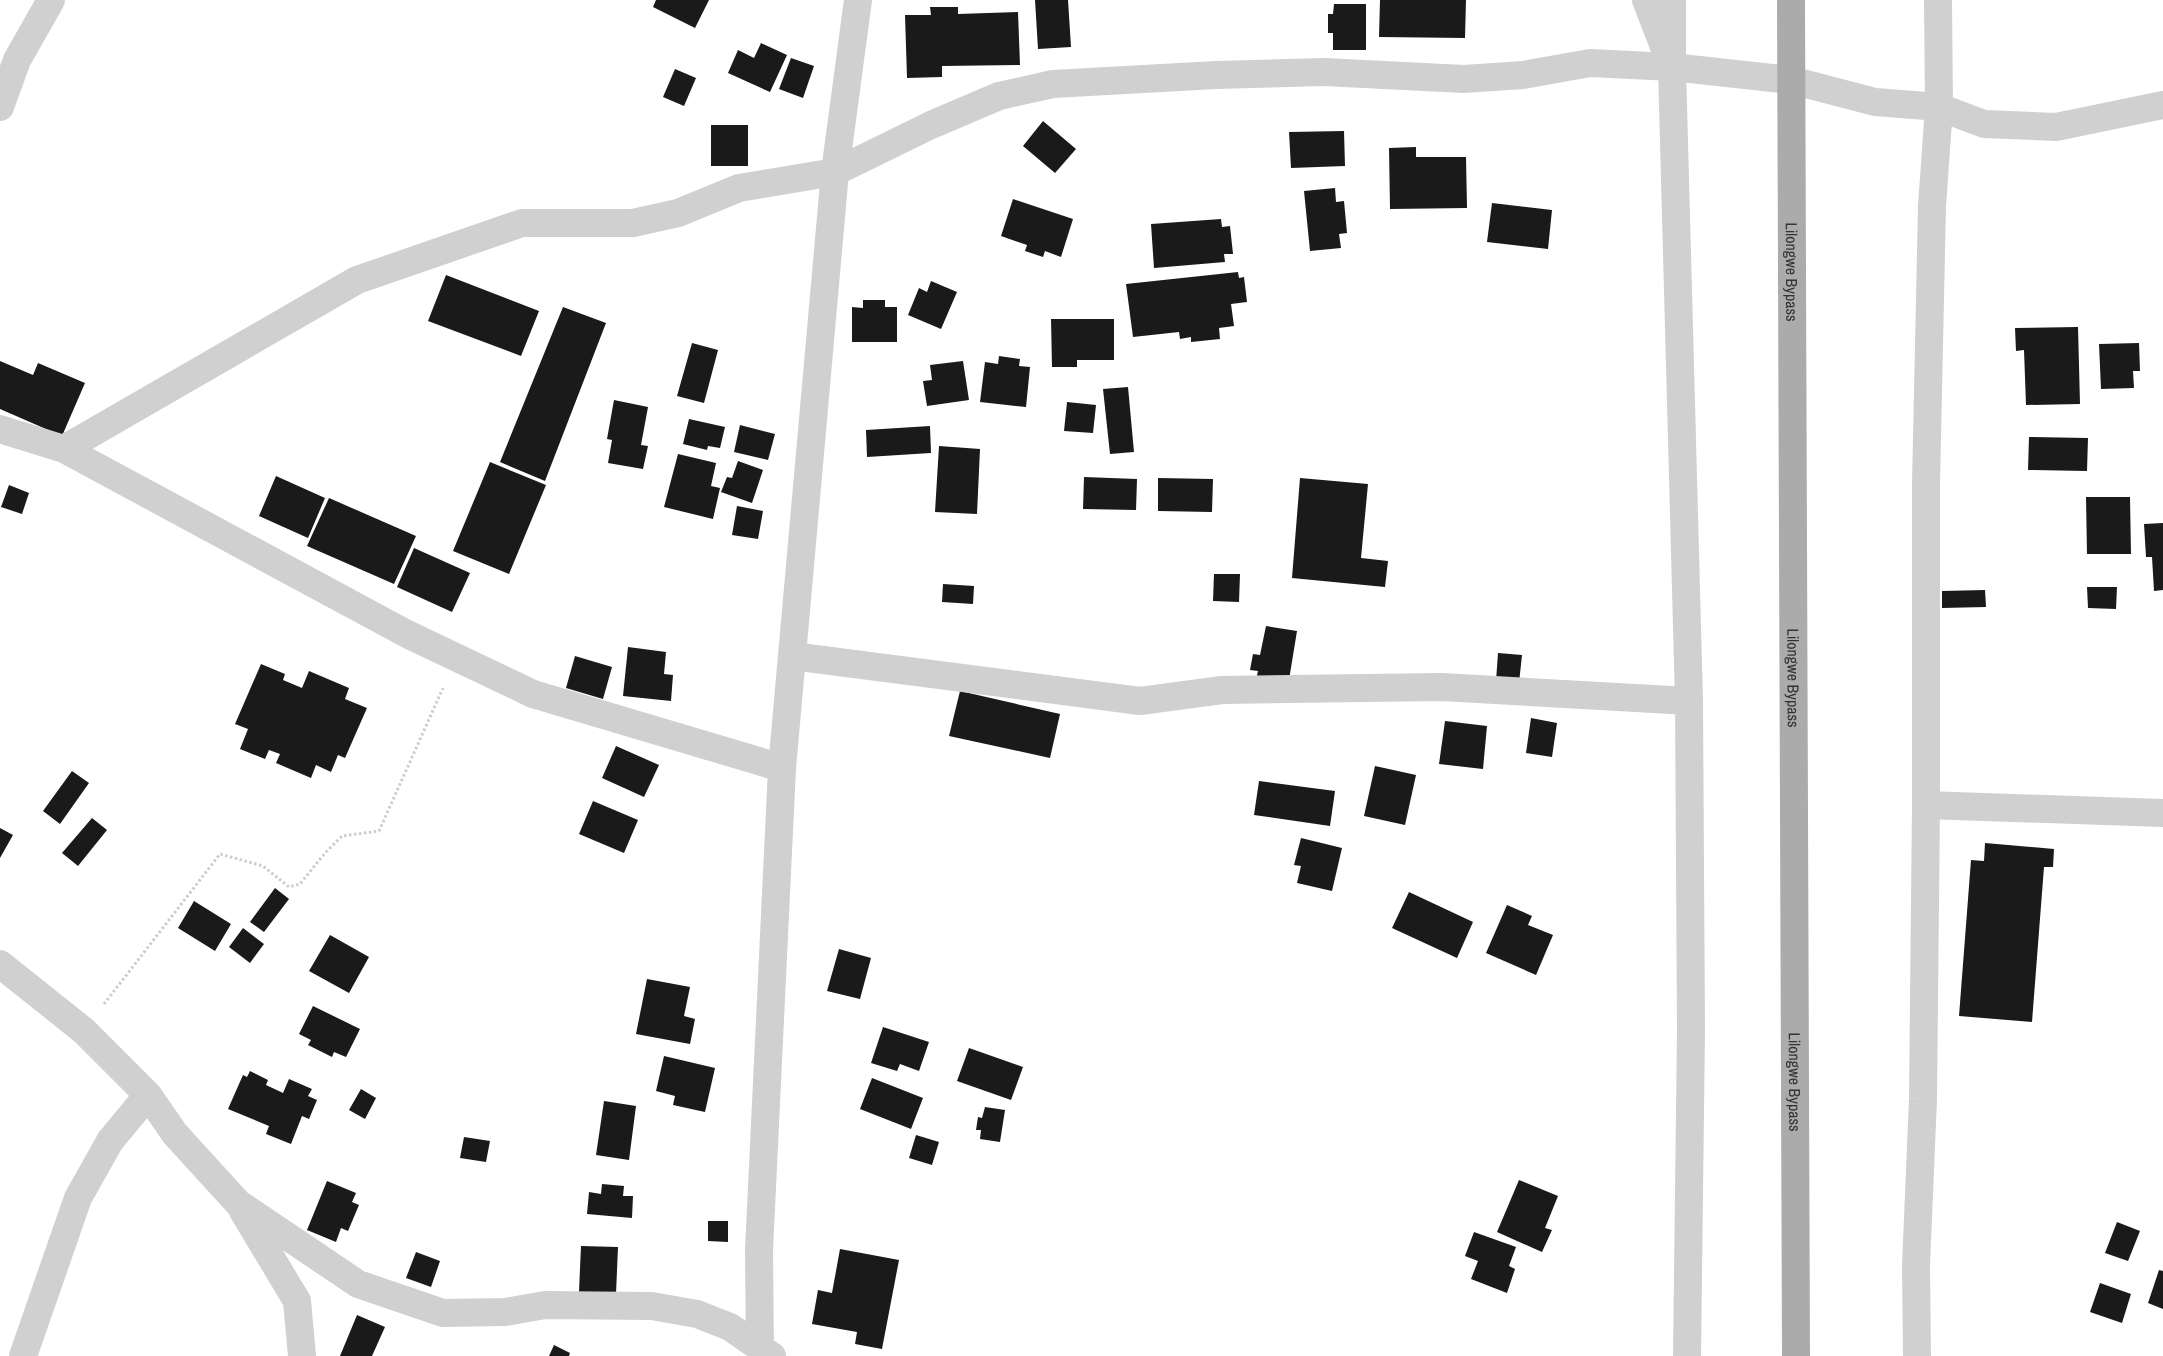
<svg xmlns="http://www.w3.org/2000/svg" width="2163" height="1356" font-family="'Archivo Narrow',sans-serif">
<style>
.building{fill:#1a1a1a}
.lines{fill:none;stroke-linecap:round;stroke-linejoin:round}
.path{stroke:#cdcdcd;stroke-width:3;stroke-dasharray:2.5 2.5;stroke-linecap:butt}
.minor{stroke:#d0d0d0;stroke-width:28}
.major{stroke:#ababab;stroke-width:28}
.labels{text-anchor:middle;stroke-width:5;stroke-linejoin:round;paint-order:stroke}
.street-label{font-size:16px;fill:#333;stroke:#fff}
</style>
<rect width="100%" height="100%" fill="#fff"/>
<path class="building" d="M656,0H709L695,28L653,7Z
M1035,0H1068L1071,47L1038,49Z
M1380,0H1466L1465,38L1379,37Z
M1334,4H1366V50H1333V33H1328V14H1333Z
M930,7H958V14L1018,12L1020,65L942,66V77L907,78L905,15H931Z
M761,43L787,55L770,92L728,73L738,50L754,58Z
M791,58L814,66L803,98L779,89Z
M675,69L696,78L684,106L663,97Z
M1043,121L1076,149L1055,173L1023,146Z
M711,125H748V166H711Z
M1344,131L1345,166L1291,168L1289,132Z
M1416,147V157H1466L1467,208L1390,209L1389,148Z
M1335,188L1336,202L1344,201L1347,233L1339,234L1341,248L1310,251L1304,191Z
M1013,199L1073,219L1061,257L1045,251L1043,257L1025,251L1027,245L1001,236Z
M1492,203L1552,210L1548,249L1487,242Z
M1221,219L1222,227L1230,226L1233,254H1224L1225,262L1154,268L1151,224Z
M1238,272L1239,278L1244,277L1247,302L1231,304L1234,326L1219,328L1220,339L1191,342V337L1180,339L1179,332L1133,337L1126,284Z
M446,275L539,311L521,356L428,321Z
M931,281L957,292L941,329L908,315L919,288L927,292Z
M863,300H885V307H897V342H852V307L863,308Z
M563,307L606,323L545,481L500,462Z
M1051,319H1114V360H1077V367H1052Z
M2078,327L2080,404L2026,405L2024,350L2016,351L2015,328Z
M692,343L718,350L704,403L677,396Z
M2139,343L2140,371H2133L2134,388L2101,389L2099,344Z
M999,356L1020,359L1019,366L1030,367L1026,407L980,402L985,362L998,364Z
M0,361L33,375L38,363L85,383L62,436L0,409Z
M963,361L969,400L927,406L923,381L932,380L930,365Z
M1128,387L1134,452L1110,454L1103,389Z
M614,400L648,407L641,445L648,446L643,469L608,463L612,440L607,439Z
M1067,402L1096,405L1093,433L1064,431Z
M689,419L725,427L720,448L708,446L707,450L683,444Z
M740,425L775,434L768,460L734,452Z
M930,426L931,453L867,457L866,430Z
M2029,437L2088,438L2087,471L2028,470Z
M939,446L980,449L977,514L935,512Z
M678,454L716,463L711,486L720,488L713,519L664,507Z
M738,461L763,470L752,503L721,492L727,477L732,478Z
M490,462L546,485L509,574L453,551Z
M276,476L325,498L308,538L259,516Z
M1084,477L1137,479L1136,510L1083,509Z
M1158,478L1213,479L1212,512L1158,511Z
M1300,478L1368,484L1361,558L1388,561L1385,587L1292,578Z
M9,485L29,493L22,514L1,507Z
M2086,497H2130L2131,554H2087Z
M329,498L416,536L394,584L307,546Z
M737,506L763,511L758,539L732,535Z
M2163,523V590L2154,591L2152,557H2146L2144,524Z
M414,548L470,573L452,612L397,587Z
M1214,574H1240L1239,602L1213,601Z
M943,584L974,586L973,604L942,602Z
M2087,587H2117L2116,609L2088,608Z
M1985,590L1986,607L1942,608V591Z
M1266,626L1297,631L1288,686L1256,680L1258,671L1250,670L1253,654L1260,655Z
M628,647L666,652L664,674L673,675L671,701L623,696Z
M1498,653L1522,655L1519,683L1496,681Z
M575,656L612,667L603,699L566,688Z
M261,664L285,674L283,680L302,688L309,671L349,688L345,699L367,708L345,758L338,755L331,772L316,765L311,778L276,763L280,754L269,750L265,759L240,749L248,729L235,724Z
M960,691L1060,714L1050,758L949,736Z
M1531,718L1557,723L1552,757L1526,753Z
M1445,721L1487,726L1483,769L1439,764Z
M616,746L659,765L644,797L602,778Z
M1375,766L1416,775L1405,825L1364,816Z
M72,771L89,783L60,824L43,811Z
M1259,781L1335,791L1330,826L1254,815Z
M593,801L638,820L624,853L579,834Z
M92,818L107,830L78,866L62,853Z
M0,828L13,835L0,858Z
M1301,838L1342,848L1332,891L1297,883L1301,866L1294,865Z
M1985,843L2054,849L2053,867H2044L2032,1022L1959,1016L1971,860L1984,861Z
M275,888L289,899L264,932L250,922Z
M1409,892L1473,922L1457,958L1392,928Z
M194,901L231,924L215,951L178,928Z
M1507,905L1532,916L1528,925L1553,935L1536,975L1486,953Z
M243,928L264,944L250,963L229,947Z
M330,935L369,957L349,993L309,971Z
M839,949L871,958L860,999L827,991Z
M647,979L690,987L684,1016L695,1019L690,1044L636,1034Z
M313,1006L360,1029L346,1057L334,1052L332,1057L308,1045L311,1040L299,1034Z
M883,1027L929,1042L919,1071L900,1064L897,1071L871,1063Z
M969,1048L1023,1067L1011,1100L957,1081Z
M664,1056L715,1068L705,1112L673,1105L675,1096L656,1091Z
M250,1071L268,1080L266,1085L283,1093L289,1079L312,1089L308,1096L317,1100L309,1119L302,1116L291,1144L266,1134L269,1126L228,1109L243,1075L247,1077Z
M872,1078L923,1098L911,1129L860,1109Z
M361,1089L376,1098L365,1119L349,1110Z
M604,1101L636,1106L629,1160L596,1155Z
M985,1107L1005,1110L1000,1142L980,1139L981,1130H976L978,1117L982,1118Z
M916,1135L939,1142L932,1165L909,1158Z
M464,1137L490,1141L486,1162L460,1158Z
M1519,1180L1558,1196L1545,1228L1552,1230L1542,1252L1497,1232Z
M327,1181L356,1193L352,1202L359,1205L348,1231L341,1228L336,1242L307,1230Z
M602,1184L624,1186L623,1196H633L632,1218L587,1214L589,1192L601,1194Z
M708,1221H728V1242L708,1241Z
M2117,1222L2140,1231L2128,1261L2105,1253Z
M1474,1232L1516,1247L1509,1266L1515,1269L1507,1293L1471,1279L1478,1261L1465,1256Z
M581,1246L618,1247L616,1294L579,1292Z
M840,1249L899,1260L882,1349L855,1344L857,1332L812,1324L818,1290L832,1293Z
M416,1252L440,1261L431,1287L406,1278Z
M2159,1270L2163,1271V1309L2148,1303Z
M2100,1283L2131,1294L2122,1323L2090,1312Z
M357,1315L385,1327L372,1356H340Z
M554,1345L570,1353L569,1356H549Z"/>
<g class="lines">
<path class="path" d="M104,1004L220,854L263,866L289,887L300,884L325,853L342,836L379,831L443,688"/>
<path class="minor" d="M1646,0L1666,52
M1672,0V67L1689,701L1691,1030L1687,1356
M0,107L17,60L51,0
M0,429L64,449L407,634L533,694L782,768
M64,449L357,280L522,223H633L678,213L739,188L835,172L931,125L999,96L1053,84L1216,75L1324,72L1464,79L1523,75L1590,63L1672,67L1791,80L1875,102L1939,107L1984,124L2056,127L2163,105
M792,656L1140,701L1222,690L1442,687L1689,701
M1926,805L2163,813
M0,964L84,1031L148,1095L175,1134L238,1203L358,1284L443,1313L505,1312L545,1305L652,1306L697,1314L730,1327L772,1356
M243,1211L297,1301L302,1356
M23,1356L78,1198L110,1141L148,1095
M760,1356L759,1250L782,768L835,172L858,0
M1917,1356L1916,1265L1923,1099L1926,805V484L1932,206L1939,107L1938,0"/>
<path class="major" id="s1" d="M1791,0L1796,1356"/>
</g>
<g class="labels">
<g class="street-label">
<text dy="6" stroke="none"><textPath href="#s1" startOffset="272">Lilongwe Bypass</textPath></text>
<text dy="6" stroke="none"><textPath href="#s1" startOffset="678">Lilongwe Bypass</textPath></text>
<text dy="6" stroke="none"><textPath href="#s1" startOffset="1082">Lilongwe Bypass</textPath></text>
</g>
</g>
</svg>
